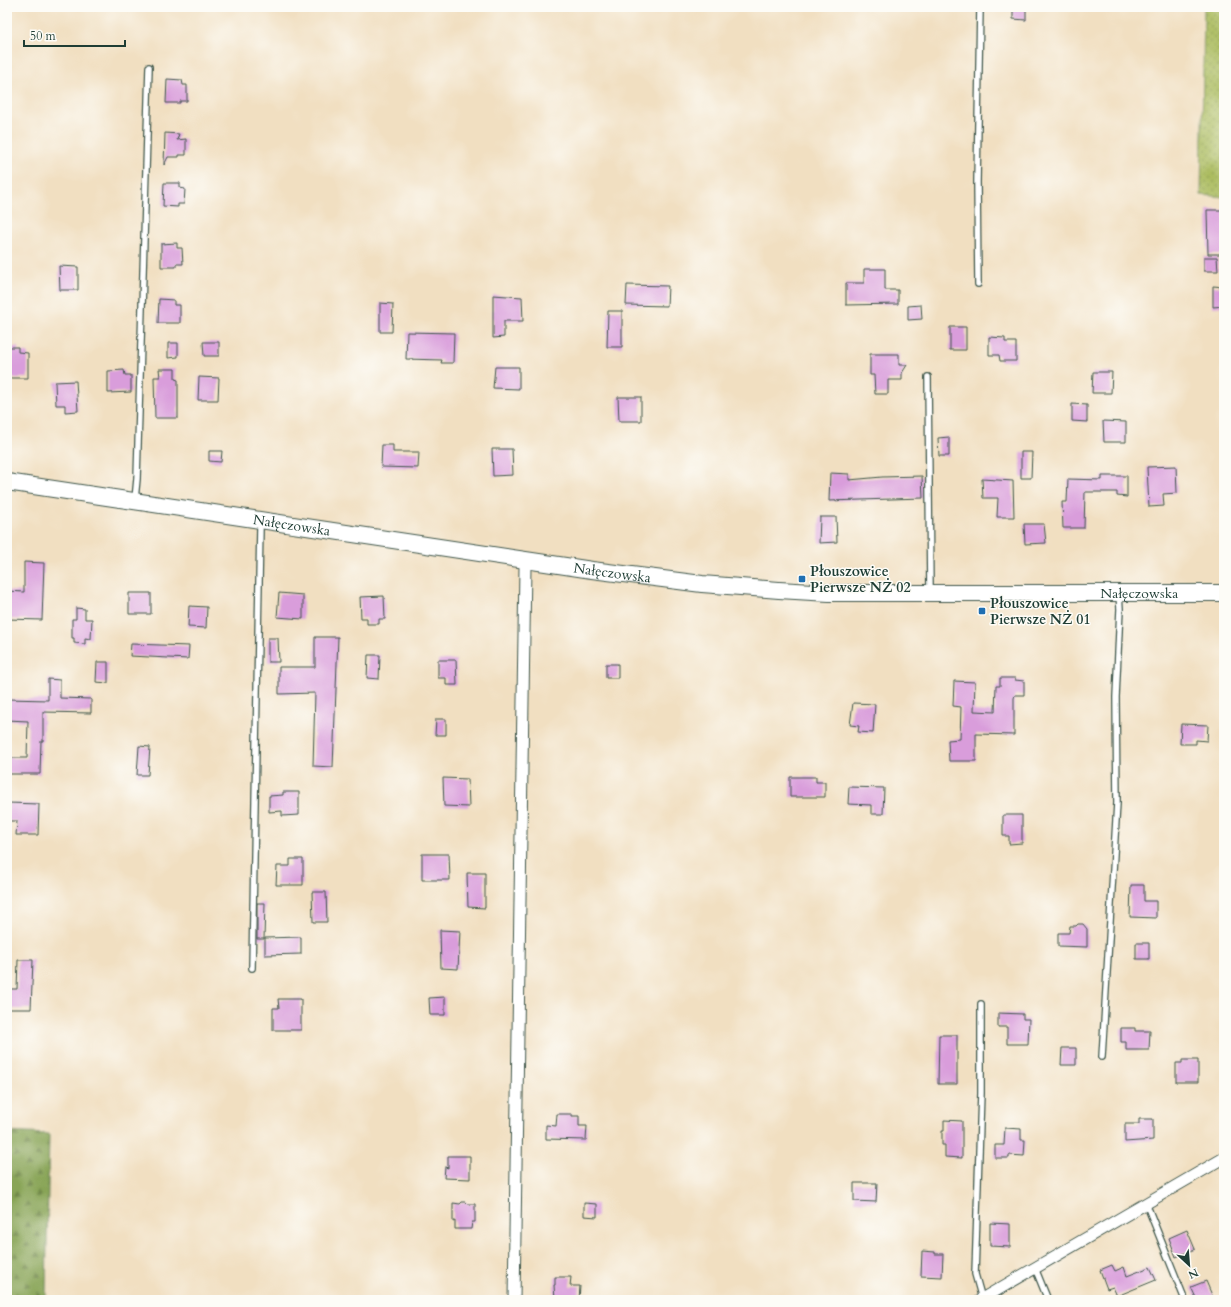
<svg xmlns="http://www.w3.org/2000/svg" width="1231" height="1307" font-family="Cardo,serif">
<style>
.grass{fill:url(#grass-dots);stroke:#657c4a}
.forest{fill:url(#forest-firs);stroke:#547045}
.building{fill:#d99ddb}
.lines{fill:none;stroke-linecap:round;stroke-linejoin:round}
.service-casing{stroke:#3e5549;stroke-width:8}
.minor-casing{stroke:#3e5549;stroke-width:13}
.secondary-casing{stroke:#3e5549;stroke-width:18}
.service{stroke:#fff;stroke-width:5.5}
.minor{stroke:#fff;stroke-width:11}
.secondary{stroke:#fff;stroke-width:16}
.poi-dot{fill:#1f6fb2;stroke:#fdfcf7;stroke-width:1.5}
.labels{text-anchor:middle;stroke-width:3;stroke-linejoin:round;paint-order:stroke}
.street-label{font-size:14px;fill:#1f3d34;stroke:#fdfcf7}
.poi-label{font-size:14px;font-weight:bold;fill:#1f3d34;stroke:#fdfcf7;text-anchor:start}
</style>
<defs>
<pattern id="grass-dots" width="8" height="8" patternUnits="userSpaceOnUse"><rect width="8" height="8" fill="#abbc5f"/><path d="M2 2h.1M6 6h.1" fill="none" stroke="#8b9a4f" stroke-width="1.8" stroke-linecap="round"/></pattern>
<pattern id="forest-firs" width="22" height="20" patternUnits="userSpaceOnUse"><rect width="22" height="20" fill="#88a456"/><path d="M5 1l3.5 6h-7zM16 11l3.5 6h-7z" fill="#6f8748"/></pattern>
</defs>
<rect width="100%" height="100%" fill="#fdfcf7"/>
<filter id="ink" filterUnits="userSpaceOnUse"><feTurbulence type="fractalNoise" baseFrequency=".025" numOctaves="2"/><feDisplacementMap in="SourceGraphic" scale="8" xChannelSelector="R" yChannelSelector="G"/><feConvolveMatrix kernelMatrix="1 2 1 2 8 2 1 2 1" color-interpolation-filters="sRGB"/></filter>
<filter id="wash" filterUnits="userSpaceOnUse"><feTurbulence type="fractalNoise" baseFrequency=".012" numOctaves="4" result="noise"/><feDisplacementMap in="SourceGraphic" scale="16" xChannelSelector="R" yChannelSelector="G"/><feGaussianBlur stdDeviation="0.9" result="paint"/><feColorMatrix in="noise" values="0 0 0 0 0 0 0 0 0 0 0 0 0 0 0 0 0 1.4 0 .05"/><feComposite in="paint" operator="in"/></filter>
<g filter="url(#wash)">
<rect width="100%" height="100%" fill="#f1dfc1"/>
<path class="grass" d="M1204,7H1224V197L1201,195Z"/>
<path class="forest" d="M7,1132L49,1134L46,1300H7Z"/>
<g id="blocks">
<path class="building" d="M1013,7H1026V20L1013,19Z
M167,79L182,80L183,85H187V101H180V103H166Z
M165,133L179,134L177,140L186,139V155H179V157H168L164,165Z
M164,183H180V188L185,189L184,204H178V207L163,206Z
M1207,210H1224V254H1208Z
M177,243V248H182L183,264H176V267H161V244Z
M1204,257H1217L1218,271H1204Z
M59,266L78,267V290H60Z
M864,269H885V290H898V304L846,305V283H864Z
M627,285L668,286L667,306L626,305Z
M1213,286L1224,287V306L1213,307Z
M493,295L522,297L523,321H504V337L493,338Z
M159,299L174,300V305H180V323H158Z
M380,303L393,304L392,332H380Z
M921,305L922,319L908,320V306Z
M608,311H622V347H607Z
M950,327H966V350H950Z
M407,332L454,333L453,363H441L442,360L406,359Z
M989,337L1005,338V342H1016V361H1000L999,355H989Z
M203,342H219V356H204Z
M168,343H178V357L168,358Z
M7,347H18V352L28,353V378H8Z
M870,354H899V365H907L902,373V380H888V394H875L874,375H870Z
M495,367H519V389L493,388Z
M159,369H175V379L178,380V418H155L154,377H160Z
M124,370L125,375H131V392L108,393V371Z
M1093,372H1112L1111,393H1092Z
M199,377L219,378L218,400H198Z
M76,381L78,411L65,412V405H56L55,382Z
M618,397H641V421H619Z
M1072,404L1087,405V422L1072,421Z
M1103,421L1126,422V442H1104Z
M949,437V456H939L938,438Z
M382,445H393V452H419L418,468L381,467Z
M492,449H512L513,475L493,476Z
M209,451H222L221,462L209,461Z
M1021,452H1032L1031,478H1021Z
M1176,466L1177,493L1163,494L1164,506L1149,507L1147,467Z
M830,473L849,474V480L882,477L922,476L923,498L829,501Z
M1102,476H1127V497L1117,496V492H1085L1084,528H1063L1062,502H1067L1068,479L1102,480Z
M982,479L1013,481L1014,517H997L998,498H983Z
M820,517H836L837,542L819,543Z
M1024,524H1044L1046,543L1025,544Z
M24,562L44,563L42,620L7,619V591L24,592Z
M129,593H151V614H129Z
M279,593L303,595V619L277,617Z
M384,596L385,619H379V624H367V618H361L360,597Z
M189,606L207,607L206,628L188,627Z
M76,608L85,609V619H92L91,639L85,638V644L74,643V638H72V619H76Z
M315,637H338L333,767L313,766L315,693L279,694V667H315Z
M268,638H278L279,662H268Z
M131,644L189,646L188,659L130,656Z
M368,655H380L379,679L367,678Z
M438,660H456L457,685H446V678H438Z
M97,662H108V683L96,682Z
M606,664H618V678H606Z
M1000,678H1015V680L1024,681V695H1015L1014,698V735L976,734V761H949L948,740L960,739L961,707L953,706L954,681L975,682L974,711L995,712L996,686H1000Z
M48,679L60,680V698L91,699V713L43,712V741H41L40,774H7V758H27L28,721L7,720V699L48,700Z
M853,703L875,704L873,733L858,732L859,726L850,725Z
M436,719H446V735H435Z
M1181,724L1208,725L1207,741L1196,740V744H1180Z
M139,746L150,747L148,775H137Z
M790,777H816V782H825V797H790Z
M443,778L468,779L469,807L444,806Z
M849,787L884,788L883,814H871V805L848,804Z
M283,792H299V815L282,816V811L269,812V796L283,795Z
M8,803L39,804L38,835H16L17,821H8Z
M1003,815H1022V843L1009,844V836H1003Z
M422,854H449L450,880H422Z
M290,859H303V885H276L277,866H290Z
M467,873H485V908L468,907Z
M1131,885H1144V901H1156V918L1130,917Z
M312,892H326L327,922H313Z
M257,903H265L264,939H257Z
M1078,924H1083L1087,929V947L1058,946V933H1069L1070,926H1076Z
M440,930L460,931L458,969L441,968Z
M301,937V954L265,955V938Z
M1136,943H1149V959H1136Z
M18,960H33L31,1009H7V989H17Z
M445,997V1015H430L429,998Z
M278,999H301V1030H273V1008H279Z
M998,1013L1023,1014V1019H1029L1028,1044H1007V1027H998Z
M1121,1028H1135V1031H1150L1149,1050H1126V1042H1121Z
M939,1035H957V1084H938Z
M1062,1048H1076V1065H1061Z
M1182,1060H1198V1082H1176V1063H1182Z
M557,1114H572V1116H579V1126H587L586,1140L546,1139V1125L556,1126Z
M1139,1119H1153V1140L1125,1142V1124H1139Z
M944,1120L962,1121V1158L945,1157V1145H942V1131H944Z
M1005,1128L1021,1129V1140H1025L1024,1156L1009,1155V1158H995V1145H1004Z
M448,1156H470V1179L444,1178L445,1167L448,1168Z
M854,1183H877L876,1202L854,1201Z
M462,1202H466L468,1204H475V1222H472L471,1229H455V1221L453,1222V1203L460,1204Z
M584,1203L597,1204V1217L584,1216Z
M990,1223L1010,1224V1247L990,1246Z
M1187,1230L1195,1249L1176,1257L1169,1238Z
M922,1251L935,1252V1254H943L942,1277L921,1276Z
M1112,1265L1115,1271L1124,1267L1127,1276L1150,1267L1156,1280L1117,1296L1113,1287L1107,1289L1100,1270Z
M555,1277H571L570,1286H580L579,1300H555L554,1285H555Z
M1206,1281L1214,1300H1197L1191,1287Z"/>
</g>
</g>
<g filter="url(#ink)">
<use href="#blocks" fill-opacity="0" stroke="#3e5549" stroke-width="1"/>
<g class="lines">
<defs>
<path id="service" d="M978,284L977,182L980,7
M928,377L930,591
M135,499L137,479L149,67
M252,968L260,527L262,521
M981,1004V1093L975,1274L982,1299
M1102,1057L1117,803L1116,697L1120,609L1119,594
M1146,1203L1185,1300
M1035,1268L1048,1300"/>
<path id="minor" d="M514,1300L525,567L527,561
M980,1300L1224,1158"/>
<g id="secondary">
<path id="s1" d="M7,482L592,570L702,584L779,590L829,593H1224"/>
</g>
</defs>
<use href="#service" class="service-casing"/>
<use href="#minor" class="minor-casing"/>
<use href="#secondary" class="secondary-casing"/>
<use href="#service" class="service"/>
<use href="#minor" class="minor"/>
<use href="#secondary" class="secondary"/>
</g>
</g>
<g class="poi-dot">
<rect x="798" y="575" width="8" height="8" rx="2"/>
<rect x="978" y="607" width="8" height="8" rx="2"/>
</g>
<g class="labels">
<g class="street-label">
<text dy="5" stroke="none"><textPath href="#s1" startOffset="288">Nałęczowska</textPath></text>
<text dy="5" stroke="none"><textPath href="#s1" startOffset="612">Nałęczowska</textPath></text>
<text dy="5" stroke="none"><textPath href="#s1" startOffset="1140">Nałęczowska</textPath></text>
</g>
<g class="poi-label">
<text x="810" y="576">Płouszowice<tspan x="810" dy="16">Pierwsze NŻ 02</tspan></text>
<text x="990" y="608">Płouszowice<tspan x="990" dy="16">Pierwsze NŻ 01</tspan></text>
</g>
</g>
<rect width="1231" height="1307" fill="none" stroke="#fdfcf7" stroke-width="24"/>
<g transform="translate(1189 1265) rotate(154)" stroke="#fdfcf7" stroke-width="3" paint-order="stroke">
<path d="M0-3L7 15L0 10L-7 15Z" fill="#1f3d34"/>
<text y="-6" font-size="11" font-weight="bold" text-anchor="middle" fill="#1f3d34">N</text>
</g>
<path d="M24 40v6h101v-6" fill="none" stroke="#1f3d34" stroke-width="2"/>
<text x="30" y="40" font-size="12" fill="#1f3d34" stroke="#fdfcf7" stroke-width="3" paint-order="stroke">50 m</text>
</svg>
